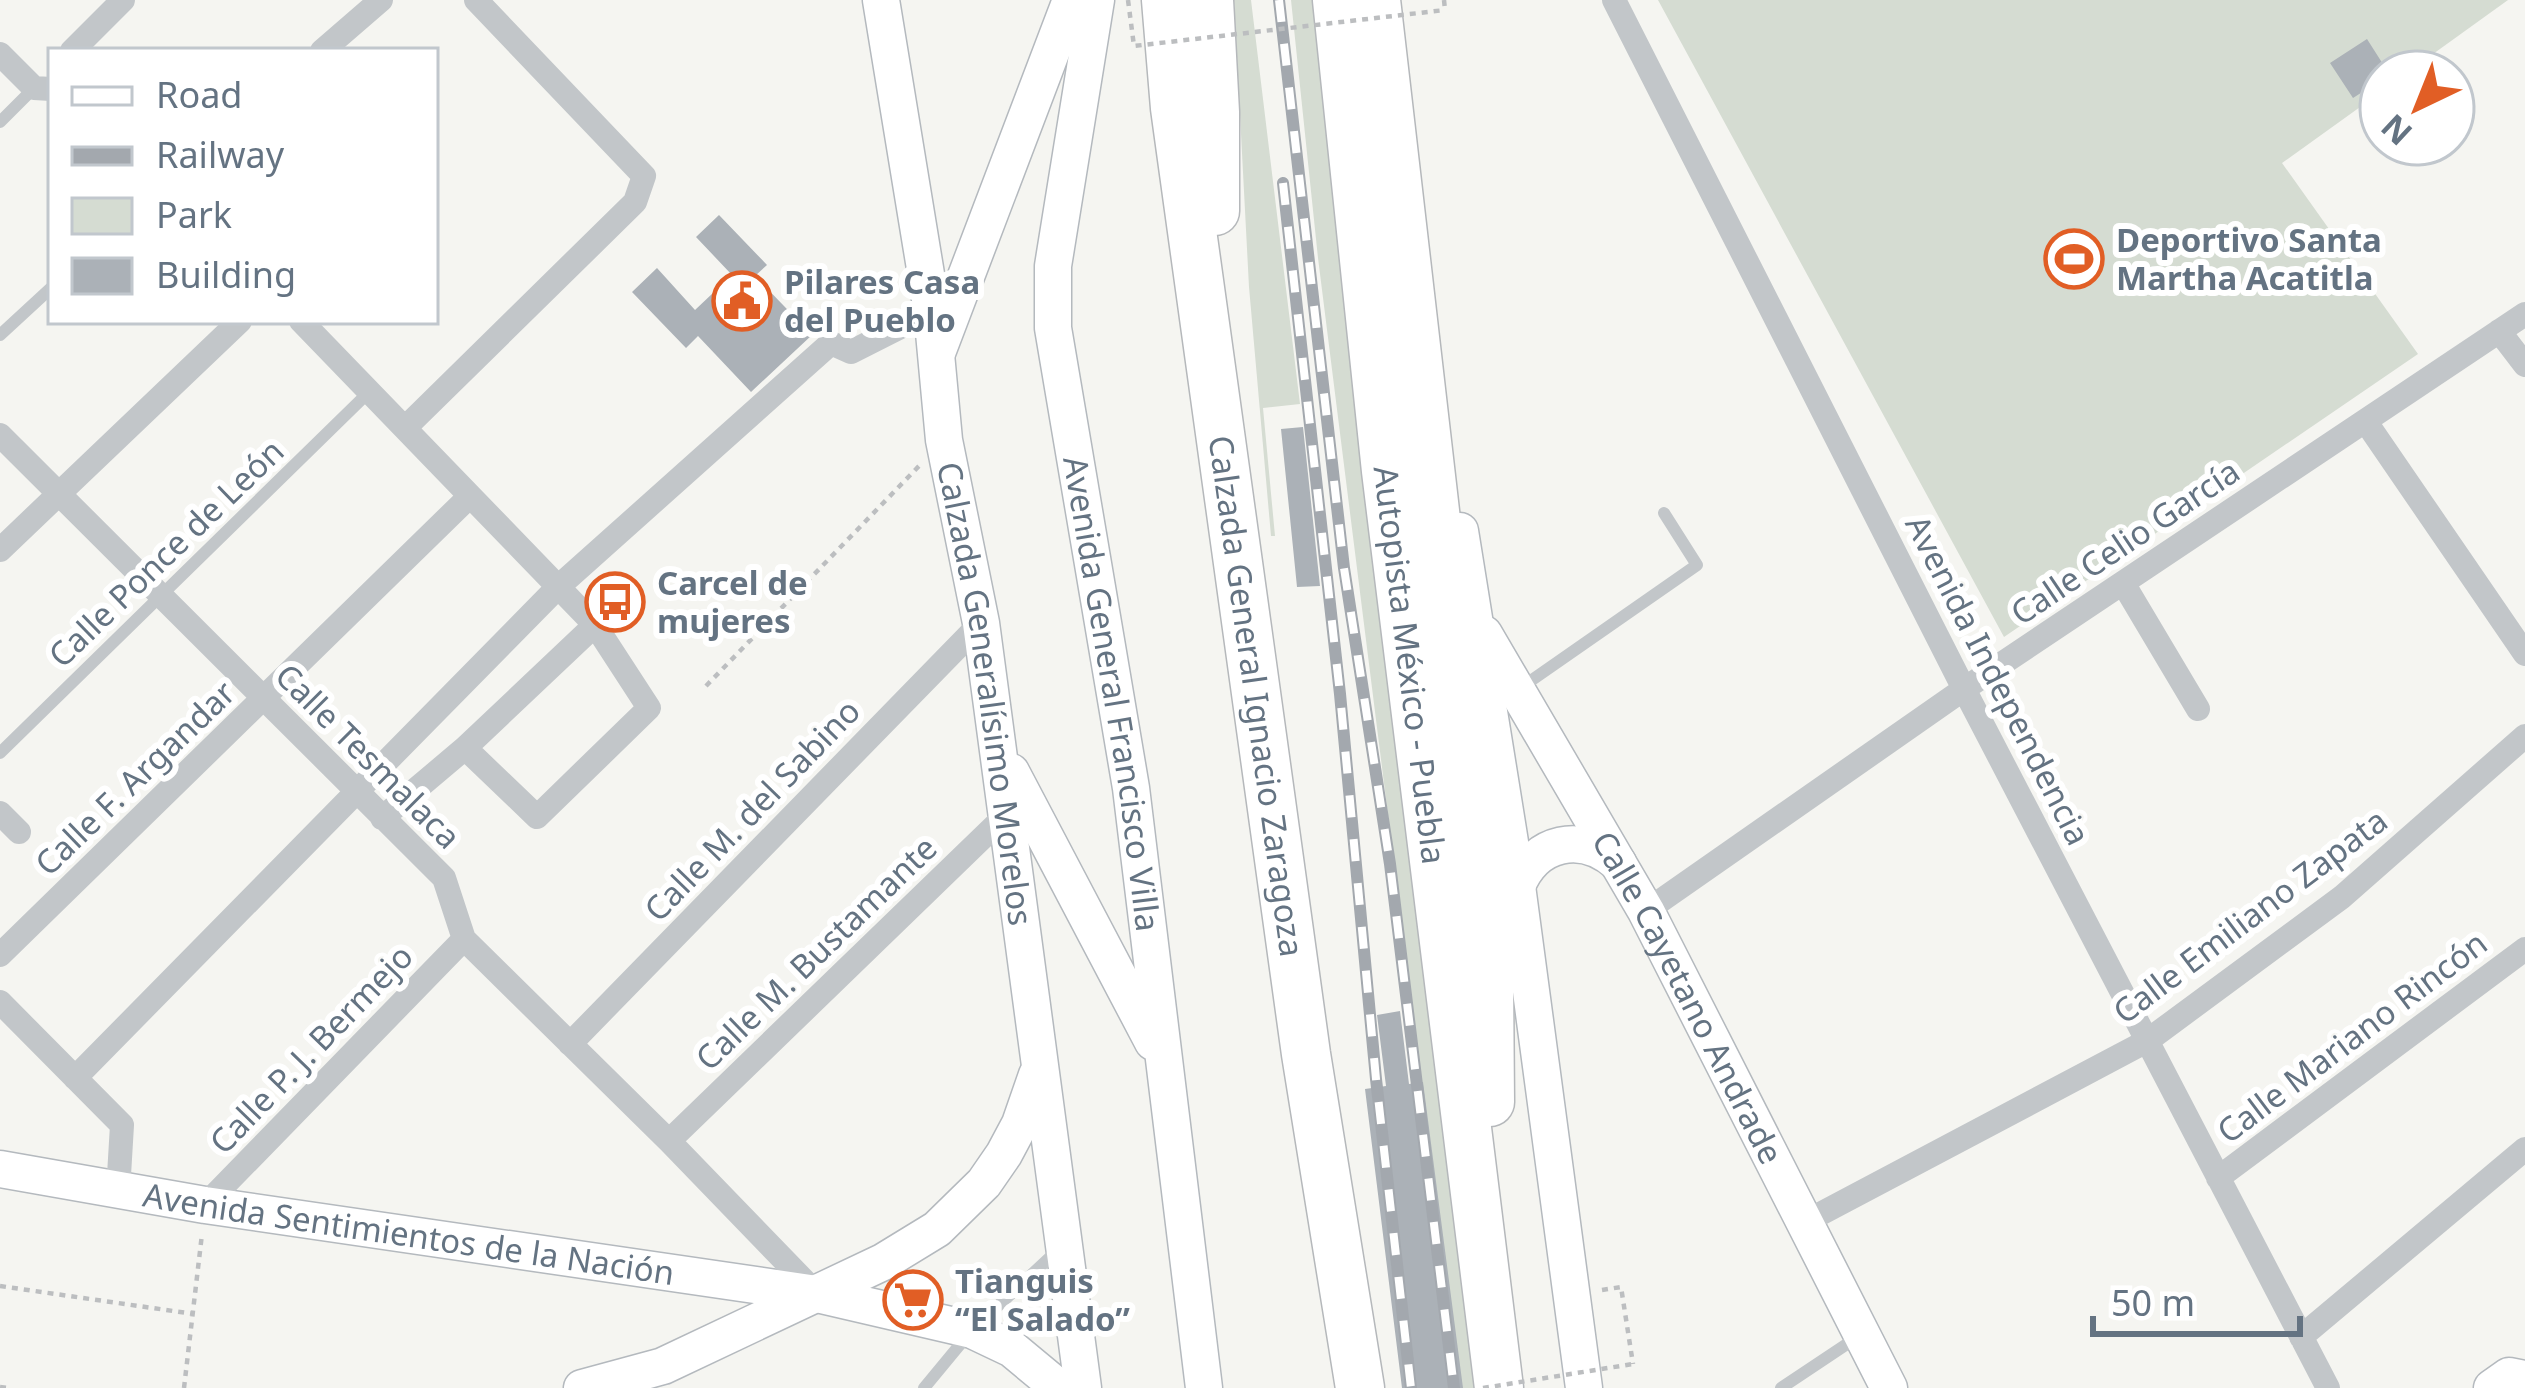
<svg xmlns="http://www.w3.org/2000/svg" width="2525" height="1388" font-family="'Noto Sans',sans-serif">
<style>
.green{fill:#d5dcd2}
.building{fill:#abb1b7}
.lines{fill:none;stroke-linecap:round;stroke-linejoin:round}
.secondary-casing{stroke:#b4b9be;stroke-width:39}
.highway-casing{stroke:#b5b8bb;stroke-width:51}
.path{stroke:#bcbec0;stroke-width:4.5;stroke-dasharray:6 6;stroke-linecap:butt}
.lane{stroke:#c2c6c9;stroke-width:12}
.street{stroke:#c2c6c9;stroke-width:24}
.secondary{stroke:#fff;stroke-width:36}
.highway{stroke:#fff;stroke-width:48}
.rail-casing{stroke:#a3a8ae;stroke-width:12}
.rail{stroke:#fff;stroke-width:8;stroke-dasharray:22;stroke-linecap:butt}
.path-bridge{stroke:#bcbec0;stroke-width:4.5;stroke-dasharray:6 6;stroke-linecap:butt}
.labels{text-anchor:middle;stroke-width:12;stroke-linejoin:round;paint-order:stroke}
.poi-label{font-size:33px;font-weight:bold;fill:#647382;stroke:#fff;text-anchor:start}
.street-label{font-size:33px;fill:#647382;stroke:#fff}
</style>
<rect width="100%" height="100%" fill="#f5f5f1"/>
<path class="green" d="M1234,0H1251L1300,404L1263,408L1275,536H1271L1249,287Z
M1291,0H1313L1475,1388H1460L1318,258Z
M1658,0H2508L2408,72H2381V92L2282,163L2418,354L2004,637Z"/>
<path class="building" d="M2367,39L2388,72H2381V80L2353,98L2330,63Z
M719,215L767,265L755,276L812,335L751,392L698,336L686,348L632,292L657,268L695,310L732,275L696,237Z
M1303,427L1320,586L1297,587L1281,429Z
M1400,1011L1409,1084L1423,1082L1463,1388H1402L1365,1089L1386,1086L1377,1015Z"/>
<g class="lines">
<defs>
<g id="secondary">
<path id="s1" d="M881,0L932,311L944,440L981,623L1083,1388"/>
<path id="s2" d="M1096,0L1053,266V328L1131,788L1204,1388"/>
<path d="M938,350L1071,0"/>
<path d="M1460,531L1517,886L1584,1388"/>
<path id="s3" d="M1484,634L1646,911L1889,1388"/>
<path d="M1011,772L1153,1042"/>
<path d="M1517,886C1535,841 1582,831 1618,863"/>
<path id="s4" d="M0,1169L205,1205L817,1294L972,1330L1012,1349L1059,1388"/>
<path d="M582,1388L663,1366L883,1262L937,1229L984,1183L1004,1154L1020,1124L1037,1075"/>
<path d="M2492,1388L2509,1376L2525,1379"/>
</g>
<g id="highway">
<path id="s5" d="M1166,0L1175,108L1306,1054L1360,1388"/>
<path d="M1209,0L1215,112V211"/>
<path id="s6" d="M1337,0L1386,471L1499,1388"/>
<path d="M1376,0L1489,979L1490,1102"/>
</g>
</defs>
<use href="#secondary" class="secondary-casing"/>
<use href="#highway" class="highway-casing"/>
<path class="path" d="M1444,0L1445,10
M706,686L919,466
M0,1286L194,1314
M1602,1290L1621,1287L1633,1364
M0,1387L9,1388
M184,1388L202,1234"/>
<path class="lane" d="M0,122L34,88
M0,335L51,288
M1519,689L1697,565L1664,513
M0,753L369,392
M924,1388L972,1330L1058,1250
M1781,1388L1856,1338"/>
<path class="street" d="M1614,0L1964,689L2328,1388
M72,51L123,0
M322,51L381,0
M0,54L34,88L51,89
M301,321L595,625L649,708L537,817L465,748L595,625
M2499,331L2525,365
M2366,422L2525,654
M405,428L635,202L644,176L476,0
M0,435L444,878L464,939L669,1141L817,1294
M0,550L240,321
M2123,583L2198,709
M0,813L19,832
M382,818L465,748
M1646,911L1964,689L2525,314
M0,955L470,496
M0,1002L122,1125L118,1192
M570,1044L981,623
M75,1078L558,587L831,343L851,352L932,311
M669,1141L1008,813
M2218,1178L2525,949
M205,1205L464,939
M1805,1222L2147,1041L2342,897L2525,736
M2301,1337L2525,1149"/>
<use href="#secondary" class="secondary"/>
<use href="#highway" class="highway"/>
<defs>
<path id="rail" d="M1279,0L1344,568L1390,864L1454,1388
M1283,183L1340,694L1376,1079L1411,1388"/>
</defs>
<use href="#rail" class="rail-casing"/>
<use href="#rail" class="rail"/>
<path class="path-bridge" d="M1128,0L1134,46L1445,10
M1483,1388L1633,1364"/>
</g>
<defs>
<symbol id="stadium-ring" viewBox="-11 -11 22 22"><circle r="9.5" fill="#fff" stroke="#e15e25" stroke-width="1.5"/><path d="M0-5a6.5 5 0 1 0 0 10a6.5 5 0 1 0 0-10ZM-3.5-1.8h7v3.6h-7Z" fill="#e15e25"/></symbol>
<symbol id="civic-ring" viewBox="-11 -11 22 22"><circle r="9.5" fill="#fff" stroke="#e15e25" stroke-width="1.5"/><path d="M-.6-6.5H3V-4.5H.6V-3L4-1V1h2V6H-6V1h2V-1L-.6-3ZM-1.2 2.5V6h2.4V2.5Z" fill="#e15e25"/></symbol>
<symbol id="bus-ring" viewBox="-11 -11 22 22"><circle r="9.5" fill="#fff" stroke="#e15e25" stroke-width="1.5"/><path d="M-5-6H5V4H4V6H2V4H-2V6H-4V4H-5ZM-3.5-4V0h7V-4ZM-3.5 1.2v1.5H-2V1.2ZM2 1.2v1.5H3.5V1.2Z" fill="#e15e25"/></symbol>
<symbol id="supermarket-ring" viewBox="-11 -11 22 22"><circle r="9.5" fill="#fff" stroke="#e15e25" stroke-width="1.5"/><path d="M-6-5.5h2.5l.6 2H6L4.5 2H-2.5L-4.4-4H-6ZM-1.5 3.2a1.3 1.3 0 1 0 .1 0ZM3 3.2a1.3 1.3 0 1 0 .1 0Z" fill="#e15e25"/></symbol>
</defs>
<g fill-rule="evenodd">
<use href="#stadium-ring" x="2041" y="226" width="66" height="66"/>
<use href="#civic-ring" x="709" y="268" width="66" height="66"/>
<use href="#bus-ring" x="582" y="569" width="66" height="66"/>
<use href="#supermarket-ring" x="880" y="1267" width="66" height="66"/>
</g>
<g class="labels">
<g class="poi-label">
<text x="2116" y="252">Deportivo Santa<tspan x="2116" dy="38">Martha Acatitla</tspan></text>
<text x="784" y="294">Pilares Casa<tspan x="784" dy="38">del Pueblo</tspan></text>
<text x="657" y="595">Carcel de<tspan x="657" dy="38">mujeres</tspan></text>
<text x="955" y="1293">Tianguis<tspan x="955" dy="38">“El Salado”</tspan></text>
</g>
<g class="street-label">
<text transform="translate(2125 542) rotate(-34)" y="12">Calle Celio García</text>
<text transform="translate(166 553) rotate(-44)" y="12">Calle Ponce de León</text>
<text dy="12" stroke="none"><textPath href="#s6" startOffset="669">Autopista México - Puebla</textPath></text>
<text transform="translate(1998 680) rotate(63)" y="12">Avenida Independencia</text>
<text dy="12" stroke="none"><textPath href="#s1" startOffset="702">Calzada Generalísimo Morelos</textPath></text>
<text dy="12" stroke="none"><textPath href="#s2" startOffset="702">Avenida General Francisco Villa</textPath></text>
<text dy="12" stroke="none"><textPath href="#s5" startOffset="702">Calzada General Ignacio Zaragoza</textPath></text>
<text transform="translate(368 756) rotate(45)" y="12">Calle Tesmalaca</text>
<text transform="translate(135 778) rotate(-44)" y="12">Calle F. Argandar</text>
<text transform="translate(752 810) rotate(-46)" y="12">Calle M. del Sabino</text>
<text transform="translate(2250 916) rotate(-37)" y="12">Calle Emiliano Zapata</text>
<text transform="translate(816 953) rotate(-44)" y="12">Calle M. Bustamante</text>
<text dy="12" stroke="none"><textPath href="#s3" startOffset="417">Calle Cayetano Andrade</textPath></text>
<text transform="translate(2352 1037) rotate(-37)" y="12">Calle Mariano Rincón</text>
<text transform="translate(311 1049) rotate(-46)" y="12">Calle P. J. Bermejo</text>
<text dy="12" stroke="none"><textPath href="#s4" startOffset="414">Avenida Sentimientos de la Nación</textPath></text>
</g>
</g>
<rect x="48" y="48" width="390" height="276" fill="#ffffff" stroke="#c1c7cd" stroke-width="3"/>
<rect x="72" y="87" width="60" height="18" fill="#ffffff" stroke="#c1c7cd" stroke-width="3"/>
<text x="156" y="108" font-size="36" fill="#647382">Road</text>
<rect x="72" y="147" width="60" height="18" fill="#a3a8ae" stroke="#c1c7cd" stroke-width="3"/>
<text x="156" y="168" font-size="36" fill="#647382">Railway</text>
<rect x="72" y="198" width="60" height="36" fill="#d5dcd2" stroke="#c1c7cd" stroke-width="3"/>
<text x="156" y="228" font-size="36" fill="#647382">Park</text>
<rect x="72" y="258" width="60" height="36" fill="#abb1b7" stroke="#c1c7cd" stroke-width="3"/>
<text x="156" y="288" font-size="36" fill="#647382">Building</text>
<g transform="translate(2417 108) rotate(223)"><circle r="57" fill="#ffffff" stroke="#c1c7cd" stroke-width="3"/>
<path d="M0-9L21 45L0 30L-21 45Z" fill="#e15e25"/>
<text y="-18" font-size="33" font-weight="bold" text-anchor="middle" fill="#647382">N</text>
</g>
<path d="M2093 1316v18h207v-18" fill="none" stroke="#647382" stroke-width="6"/>
<text x="2111" y="1316" font-size="36" fill="#647382" stroke="#ffffff" stroke-width="9" paint-order="stroke">50 m</text>
</svg>
